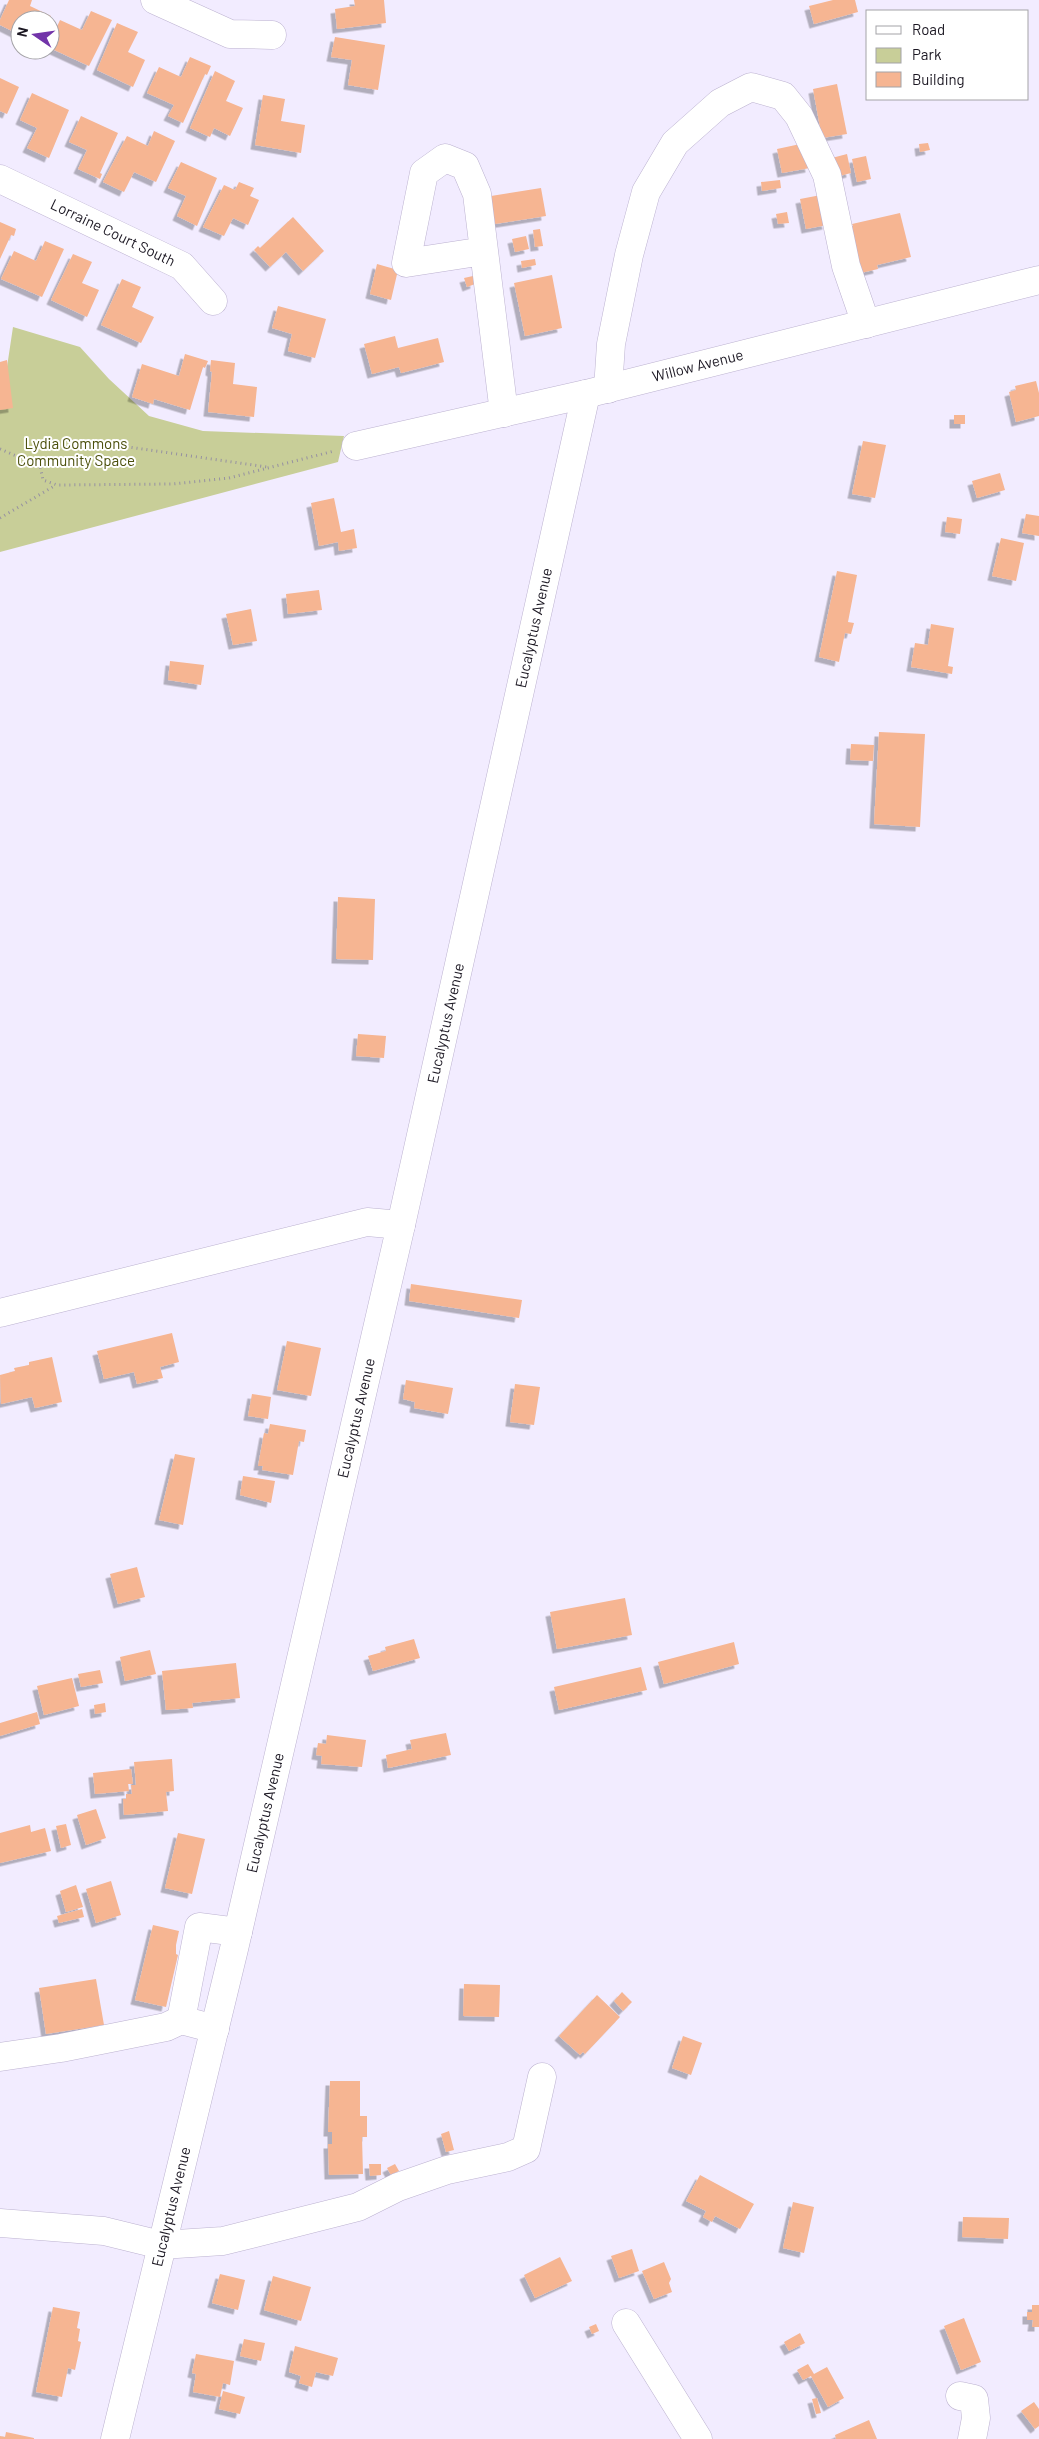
<svg xmlns="http://www.w3.org/2000/svg" width="1039" height="2439" font-family="Barlow,sans-serif">
<style>
.green{fill:#c8ce98}
.building{fill:#f6b592;filter:url(#shadow)}
.lines{fill:none;stroke-linecap:round;stroke-linejoin:round}
.minor-casing{stroke:#bcb2d0;stroke-width:29}
.path{stroke:#9691a1;stroke-width:3;stroke-dasharray:1 4;stroke-linecap:butt}
.minor{stroke:#fff;stroke-width:28}
.labels{text-anchor:middle;stroke-width:4;stroke-linejoin:round;paint-order:stroke}
.street-label{font-size:15px;fill:#1c1823;stroke:#fff}
.park-label{font-size:15px;fill:#4b4f0b;stroke:#fff}
</style>
<defs>
<filter id="shadow"><feDropShadow dx="-4.5" dy="4.5" stdDeviation="0" flood-color="#0004"/></filter>
</defs>
<rect width="100%" height="100%" fill="#f2ecff"/>
<path class="green" d="M13,327L80,347L109,379L149,416L203,431L344,436L338,462L0,552V366L7,367Z"/>
<path class="building" d="M9,0H32L30,6L51,16L49,20H20V35L0,25V20Z
M354,0H384L386,23L337,29L335,9L355,6Z
M833,0H855L858,12L814,24L809,6Z
M91,11L112,20L89,66L50,48V42L60,20L82,30Z
M117,23L138,32L128,52L145,60L133,87L97,70Z
M335,37L385,45L378,90L348,85L352,60L331,57Z
M190,57L211,66L207,75L205,74L183,123L168,116L174,105L147,93L159,67L181,77Z
M215,71L235,81L226,101L243,108L230,136L214,128L210,137L190,128Z
M0,78L19,87L7,114L0,111Z
M837,84L847,134L822,138L813,89Z
M32,93L69,110L49,158L27,148L37,128L20,120Z
M263,95L285,99L281,121L305,125L301,153L255,145Z
M81,116L118,133L100,173L102,174L100,179L78,169L87,150L69,142Z
M154,131L175,141L156,182L134,172L124,192L103,182L127,136L148,146Z
M805,143L810,168L782,173L777,149Z
M928,143L930,150L920,152L919,144Z
M847,154L851,173L832,178L828,159Z
M866,156L871,179L857,182L852,159Z
M181,162L217,178L197,226L177,216L186,196L168,188Z
M780,180L781,188L762,191L761,182Z
M239,182L254,188L250,196L259,200L248,225L233,218L224,236L203,227L224,185L235,190Z
M541,188L546,216L495,224L491,196Z
M821,195L827,225L806,229L800,199Z
M787,212L789,223L778,224L776,214Z
M900,213L911,257L877,265L878,269L852,275L841,229L853,226L852,224Z
M293,217L324,251L303,271L286,252L270,267L254,250L258,246L260,248Z
M0,222L16,229L14,236L11,235L0,259Z
M540,229L543,246L535,247L533,230Z
M526,236L529,249L515,252L512,239Z
M45,241L64,249L42,297L1,279L14,251L36,261Z
M73,254L92,262L82,283L99,290L87,317L51,300Z
M535,259L536,265L522,268L521,261Z
M377,264L398,270L391,300L370,294Z
M552,275L562,328L525,336L514,283Z
M473,276L475,284L467,287L464,278Z
M122,279L141,287L132,307L154,317L141,343L101,325Z
M278,306L326,319L315,358L288,351L292,334L272,328Z
M395,336L398,348L438,338L444,362L401,373L399,367L372,374L364,344Z
M185,354L208,361L205,368L203,367L190,410L154,399L153,404L132,397L142,364L179,376Z
M7,360L13,408L0,410V362Z
M211,360L235,363L233,384L257,387L254,417L208,412L212,372L210,371Z
M1036,381L1039,393V416L1016,422L1009,392L1016,390L1015,386Z
M954,415H965V424H954Z
M863,441L886,445L875,498L852,494Z
M1000,473L1005,490L977,498L972,481Z
M334,498L341,532L354,529L357,548L339,551L338,542L319,546L311,503Z
M1026,514L1039,516V536L1022,533Z
M947,517L962,519L960,534L945,532Z
M1001,538L1024,543L1016,581L992,576Z
M837,571L857,575L848,622L854,623L851,634L845,633L839,662L819,657Z
M319,590L322,610L288,614L286,594Z
M251,609L257,641L233,645L226,614Z
M931,624L954,628L948,666L953,667L952,674L911,667L915,643L928,645Z
M170,661L204,665L201,685L168,680Z
M879,732L925,734L920,827L874,824Z
M851,744L874,745L873,761L850,760Z
M338,897L375,899L373,960L336,959Z
M358,1034L386,1036L384,1058L356,1056Z
M411,1284L522,1300L519,1318L409,1301Z
M172,1333L179,1362L160,1367L163,1378L137,1384L134,1372L104,1379L97,1351Z
M287,1341L321,1348L311,1396L277,1390Z
M52,1357L62,1402L35,1408L32,1397L1,1404L0,1375L15,1371L14,1368L29,1365V1362Z
M406,1380L453,1388L448,1414L414,1408L415,1402L403,1399Z
M515,1384L540,1387L534,1425L510,1422Z
M252,1394L271,1397L268,1419L248,1416Z
M270,1424L306,1430L304,1442L299,1441L293,1475L262,1470L263,1466H258L264,1433L268,1434Z
M175,1454L195,1458L183,1525L159,1520Z
M243,1476L275,1481L271,1503L240,1495Z
M137,1567L145,1597L118,1604L110,1574Z
M625,1598L632,1635L557,1649L550,1612Z
M414,1639L420,1658L373,1671L368,1656L386,1651L385,1647Z
M734,1642L739,1664L664,1684L658,1662Z
M150,1650L156,1674L125,1681L120,1657Z
M236,1663L240,1698L192,1703L193,1708L166,1710L162,1671Z
M641,1667L647,1690L559,1710L554,1687Z
M100,1670L103,1683L81,1687L78,1674Z
M72,1678L79,1706L44,1715L37,1686Z
M105,1703L106,1712L95,1714L94,1705Z
M37,1712L40,1724L0,1736V1723Z
M446,1733L451,1755L388,1768L386,1755L412,1749L410,1740Z
M327,1735L366,1740L362,1767L321,1764L322,1756L316,1755L318,1743L326,1744Z
M172,1759L174,1791L166,1792L168,1811L124,1815L123,1799H126V1794H132L131,1785H136L134,1762Z
M131,1769L133,1784H128L129,1791L95,1794L93,1773Z
M96,1809L106,1838L86,1845L77,1815Z
M66,1824L71,1845L61,1848L56,1826Z
M30,1825L31,1832L45,1828L51,1851L0,1863V1833Z
M178,1833L205,1839L192,1894L165,1888Z
M111,1881L121,1915L96,1923L86,1889Z
M76,1885L83,1907L66,1912L60,1891Z
M82,1909L84,1917L59,1923L57,1916Z
M153,1925L179,1931L176,1945V1954L178,1955L166,2007L135,2000Z
M96,1979L104,2025L46,2034L39,1988Z
M464,1984L500,1985L499,2017L463,2016Z
M622,1992L632,2002L623,2011L614,2001Z
M597,1995L620,2017L585,2054L583,2052L580,2055L559,2036Z
M683,2036L702,2043L691,2075L672,2068Z
M330,2081H360V2116H367V2137H362L363,2174L329,2175L328,2144H332V2132H328Z
M449,2131L454,2150L446,2152L441,2134Z
M369,2164H381V2175L370,2176Z
M395,2164L399,2171L391,2175L387,2168Z
M700,2175L754,2204L740,2229L715,2216L712,2222L703,2217L706,2211L686,2201Z
M793,2202L814,2207L804,2253L783,2248Z
M963,2217L1009,2218L1008,2239L962,2237Z
M632,2249L639,2271L619,2278L611,2256Z
M560,2257L572,2281L535,2298L524,2275Z
M664,2262L671,2279L669,2283L672,2292L654,2299L642,2271Z
M220,2274L245,2280L238,2310L212,2303Z
M273,2276L311,2287L301,2321L264,2310Z
M1032,2305H1039V2327H1032L1033,2320H1027V2312H1032Z
M53,2307L80,2312L77,2328L80,2329L78,2341L81,2342L75,2370L68,2368L62,2397L36,2392Z
M964,2318L981,2362L961,2370L944,2326Z
M596,2324L599,2331L592,2334L589,2327Z
M800,2333L805,2343L789,2351L784,2342Z
M244,2339L265,2343L261,2361L240,2356Z
M295,2346L338,2358L333,2376L316,2372L312,2387L299,2383L301,2376L289,2372Z
M196,2354L234,2361L230,2385L223,2383L220,2397L193,2392L196,2374L192,2373Z
M808,2364L814,2374L827,2367L844,2398L828,2407L811,2376L803,2380L797,2370Z
M223,2391L245,2397L240,2414L219,2409Z
M817,2398L821,2413L816,2414L812,2399Z
M1034,2402L1039,2409V2426L1035,2429L1021,2411Z
M869,2420L877,2439H836L835,2435Z
M6,2432L34,2438V2439H0V2436L5,2437Z"/>
<g class="lines">
<defs>
<g id="minor">
<path d="M155,0L230,34L272,35"/>
<path id="s1" d="M0,179L182,266L213,301"/>
<path d="M484,251L406,263L424,173L445,158L465,166L477,194L504,413"/>
<path d="M608,389L611,344L629,255L646,192L675,143L720,103L751,87L783,96L799,116L827,175L846,266L866,324"/>
<path id="s2" d="M356,446L586,394L1039,280"/>
<path d="M0,1313L367,1222L401,1225"/>
<path d="M181,2020L199,1927L238,1932"/>
<path d="M0,2057L61,2048L166,2027L181,2020L215,2029"/>
<path d="M0,2223L104,2231L161,2245L223,2241L358,2207L398,2187L447,2170L508,2157L526,2149L542,2077"/>
<path d="M626,2323L698,2439"/>
<path d="M960,2396L974,2399L976,2418L972,2439"/>
<path id="s3" d="M115,2439L234,1949L401,1225L586,394"/>
</g>
</defs>
<use href="#minor" class="minor-casing"/>
<path class="path" d="M87,441L267,467
M0,449L40,466L43,480L57,485L173,484L229,478L334,451
M0,518L56,485"/>
<use href="#minor" class="minor"/>
</g>
<g class="labels">
<g class="street-label">
<text dy="5" stroke="none"><textPath href="#s1" startOffset="125">Lorraine Court South</textPath></text>
<text dy="5" stroke="none"><textPath href="#s2" startOffset="351">Willow Avenue</textPath></text>
<text dy="5" stroke="none"><textPath href="#s3" startOffset="1859">Eucalyptus Avenue</textPath></text>
<text dy="5" stroke="none"><textPath href="#s3" startOffset="1454">Eucalyptus Avenue</textPath></text>
<text dy="5" stroke="none"><textPath href="#s3" startOffset="1049">Eucalyptus Avenue</textPath></text>
<text dy="5" stroke="none"><textPath href="#s3" startOffset="644">Eucalyptus Avenue</textPath></text>
<text dy="5" stroke="none"><textPath href="#s3" startOffset="239">Eucalyptus Avenue</textPath></text>
</g>
<g class="park-label">
<text x="76" y="449">Lydia Commons<tspan x="76" dy="17">Community Space</tspan></text>
</g>
</g>
<rect x="866" y="10" width="162" height="90" fill="#ffffff" stroke="#a4a3a7"/>
<rect x="876" y="26" width="25" height="8" fill="#ffffff" stroke="#a4a3a7"/>
<text x="912" y="35" font-size="15" fill="#1c1823">Road</text>
<rect x="876" y="48" width="25" height="15" fill="#c8ce98" stroke="#a4a3a7"/>
<text x="912" y="60" font-size="15" fill="#1c1823">Park</text>
<rect x="876" y="72" width="25" height="15" fill="#f6b592" stroke="#a4a3a7"/>
<text x="912" y="85" font-size="15" fill="#1c1823">Building</text>
<g transform="translate(35 35) rotate(283)"><circle r="24" fill="#ffffff" stroke="#a4a3a7"/>
<path d="M0-4L9 19L0 12L-9 19Z" fill="#7234a9"/>
<text y="-8" font-size="14" font-weight="bold" text-anchor="middle" fill="#1c1823">N</text>
</g>
</svg>
